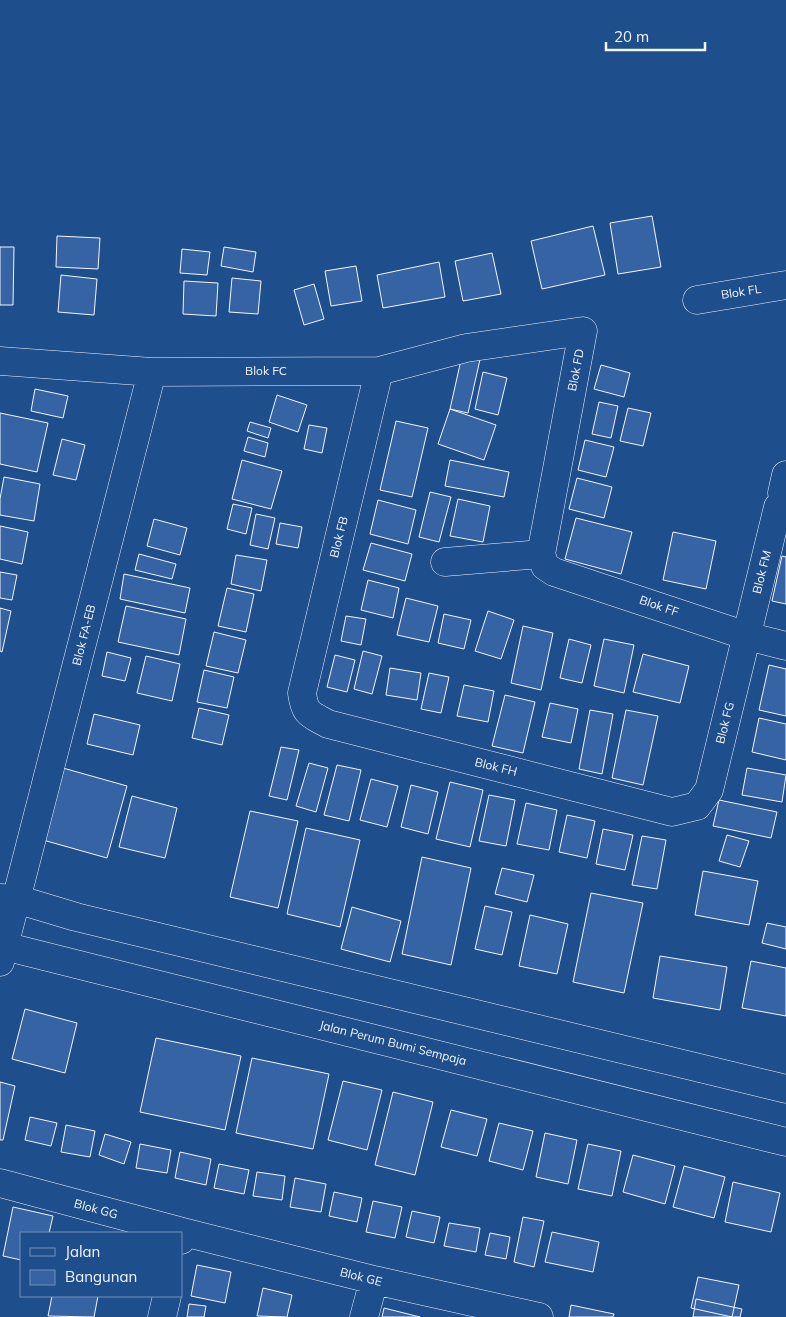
<svg xmlns="http://www.w3.org/2000/svg" width="786" height="1317" font-family="Mulish,sans-serif">
<style>
.building{fill:#3563a3;stroke:#f2f6ff}
.lines{fill:none;stroke-linecap:round;stroke-linejoin:round}
.minor-casing{stroke:#f2f6ff;stroke-width:29}
.minor{stroke:#1f4e8c;stroke-width:28}
.labels{text-anchor:middle;stroke-width:4;stroke-linejoin:round;paint-order:stroke}
.street-label{font-size:12px;fill:#f2f6ff;stroke:#1f4e8c}
</style>
<rect width="100%" height="100%" fill="#1f4e8c"/>
<path class="building" d="M652,216L661,267L618,274L610,223Z
M593,226L605,275L542,289L531,241Z
M57,236L100,238L98,269L56,267Z
M0,247H14L13,305H0Z
M224,247L256,252L253,272L221,266Z
M182,249L210,252L207,275L180,273Z
M492,253L501,294L463,301L455,261Z
M439,262L445,297L383,308L377,275Z
M356,266L362,301L331,306L325,271Z
M61,275L97,279L94,315L58,312Z
M232,278L261,281L258,314L229,312Z
M184,281L218,283L216,316L183,314Z
M314,284L324,319L304,325L294,290Z
M463,351L481,355L468,413L450,409Z
M601,365L630,373L624,397L594,389Z
M483,372L507,378L498,415L475,409Z
M35,389L68,396L63,418L31,411Z
M277,395L307,405L298,432L269,422Z
M599,402L618,406L611,438L592,434Z
M628,408L651,413L643,446L620,441Z
M450,409L496,425L484,460L438,444Z
M0,413L48,423L37,472L0,464Z
M396,421L428,428L412,497L380,490Z
M250,422L271,428L268,438L247,431Z
M309,425L327,428L322,453L304,449Z
M248,437L268,443L265,457L244,451Z
M62,439L85,445L76,480L53,475Z
M585,440L614,447L606,477L578,470Z
M242,460L282,471L271,509L232,499Z
M450,460L509,472L504,497L445,486Z
M4,477L40,484L34,521L0,515V499Z
M577,478L612,487L604,518L569,509Z
M430,492L451,497L439,542L419,537Z
M458,499L490,506L483,542L450,536Z
M378,500L416,510L408,544L370,534Z
M233,504L252,508L246,534L227,529Z
M256,514L275,518L268,549L250,545Z
M576,518L632,532L621,574L565,559Z
M154,519L187,528L180,555L147,546Z
M280,523L302,527L298,548L276,544Z
M0,526L28,532L22,564L0,559Z
M673,532L716,541L706,589L663,580Z
M371,543L412,554L405,581L363,570Z
M139,554L176,564L172,579L135,570Z
M236,555L267,560L261,591L231,584Z
M782,556L786,557V604L772,601Z
M0,572L17,575L12,600L0,598Z
M124,574L190,588L185,613L120,599Z
M368,580L399,588L393,618L361,610Z
M227,588L254,594L246,632L218,626Z
M406,598L438,606L429,642L397,635Z
M126,606L186,619L179,655L118,642Z
M0,608L11,611L2,652L0,651Z
M488,611L514,620L501,659L475,651Z
M444,614L471,620L464,649L438,643Z
M346,616L366,619L361,645L341,641Z
M523,626L553,633L541,690L511,683Z
M214,632L246,640L238,673L206,666Z
M569,639L591,645L582,683L560,678Z
M604,639L634,645L624,693L594,686Z
M363,651L382,656L372,694L354,689Z
M107,652L131,658L125,681L102,676Z
M643,654L689,666L680,703L633,692Z
M335,655L355,660L347,692L327,687Z
M146,656L180,664L172,701L137,693Z
M769,665L786,669V716L759,710Z
M390,668L421,673L417,700L386,695Z
M204,670L234,677L227,708L197,702Z
M429,673L449,677L441,713L421,709Z
M464,685L494,691L488,722L457,716Z
M505,695L535,702L523,753L492,746Z
M550,703L578,709L571,743L542,737Z
M199,708L229,715L222,745L192,738Z
M590,710L613,714L602,774L579,769Z
M626,710L658,716L643,785L612,778Z
M94,714L140,725L133,755L87,744Z
M759,718L786,724V760L752,752Z
M281,747L299,750L287,800L269,796Z
M309,763L328,768L316,812L296,806Z
M337,765L361,770L349,821L324,815Z
M63,768L127,786L107,858L43,840Z
M747,768L786,775L782,802L742,795Z
M371,779L398,786L387,827L360,820Z
M450,782L483,790L470,847L436,839Z
M411,785L438,792L428,834L401,827Z
M489,795L515,800L506,846L479,841Z
M132,796L177,808L165,858L119,847Z
M719,800L777,812L771,838L713,826Z
M526,803L557,810L549,850L517,844Z
M250,811L298,821L278,908L230,897Z
M567,815L595,821L587,858L559,852Z
M306,828L360,840L340,927L287,914Z
M603,829L633,835L625,870L596,864Z
M727,835L749,841L740,867L719,861Z
M642,836L666,840L657,889L632,885Z
M422,857L471,868L451,965L402,954Z
M502,868L534,875L527,902L495,894Z
M703,871L758,881L749,925L695,915Z
M591,893L643,903L624,993L573,982Z
M485,906L512,912L502,955L475,949Z
M352,907L401,921L390,962L341,949Z
M530,915L568,924L557,974L519,966Z
M767,923L786,927V949L762,943Z
M660,956L727,967L720,1010L653,998Z
M751,961L786,968V1016L742,1008Z
M25,1009L77,1023L65,1073L12,1059Z
M156,1038L241,1056L225,1130L140,1112Z
M252,1058L329,1074L313,1149L236,1133Z
M343,1081L382,1090L367,1150L328,1140Z
M0,1082L15,1086L3,1140H0Z
M393,1092L433,1102L415,1175L375,1165Z
M451,1110L487,1119L477,1156L441,1147Z
M30,1117L57,1123L51,1146L25,1140Z
M499,1123L533,1131L523,1170L489,1161Z
M66,1125L95,1131L90,1157L61,1152Z
M545,1133L577,1140L568,1184L536,1177Z
M105,1134L131,1142L124,1164L99,1155Z
M140,1144L171,1150L167,1173L136,1168Z
M588,1144L621,1151L612,1196L578,1189Z
M180,1152L211,1159L206,1185L175,1178Z
M633,1155L675,1166L665,1204L623,1192Z
M219,1164L249,1170L244,1194L214,1188Z
M684,1166L725,1177L714,1218L673,1207Z
M257,1172L285,1176L282,1200L253,1196Z
M295,1178L326,1184L321,1212L290,1207Z
M733,1182L780,1193L771,1232L725,1222Z
M334,1192L362,1198L357,1222L329,1216Z
M373,1201L402,1207L395,1238L366,1232Z
M13,1207L53,1216L49,1233H21V1260L3,1256Z
M412,1211L440,1217L434,1243L406,1237Z
M523,1217L544,1221L534,1267L514,1262Z
M449,1223L480,1228L476,1252L444,1246Z
M552,1232L599,1242L593,1272L545,1262Z
M490,1233L510,1237L506,1259L485,1255Z
M197,1265L231,1272L225,1303L191,1296Z
M698,1277L739,1285L732,1317L691,1308Z
M263,1288L292,1295L287,1317L257,1316Z
M52,1296H98L94,1317L48,1316Z
M696,1299L742,1309L740,1317H693Z
M189,1304L206,1306L204,1317H187Z
M571,1305L614,1314L613,1317H569Z
M384,1308L420,1317H382Z"/>
<g class="lines">
<defs>
<path id="minor" d="M697,300L786,285
M0,361L152,372L379,371L466,348L583,331L541,554
M379,371L302,693C305,715 310,714 328,724L672,812L697,806L709,790L778,507
M782,493L786,475
M541,554L545,566L554,572L747,636L786,646
M445,562L541,554
M0,898L16,899L76,917L786,1089
M0,945L786,1142
M0,962L152,372
M0,1183L183,1232L181,1240
M183,1232L374,1280L539,1317
M162,1317L167,1296
M364,1317L374,1280"/>
</defs>
<use href="#minor" class="minor-casing"/>
<use href="#minor" class="minor"/>
</g>
<g class="labels">
<g class="street-label">
<text transform="translate(741 292) rotate(-9)" y="4">Blok FL</text>
<text transform="translate(576 370) rotate(-79)" y="4">Blok FD</text>
<text x="266" y="375">Blok FC</text>
<text transform="translate(339 537) rotate(-76)" y="4">Blok FB</text>
<text transform="translate(762 572) rotate(-76)" y="4">Blok FM</text>
<text transform="translate(659 606) rotate(19)" y="4">Blok FF</text>
<text transform="translate(84 635) rotate(-76)" y="4">Blok FA-EB</text>
<text transform="translate(725 723) rotate(-76)" y="4">Blok FG</text>
<text transform="translate(496 767) rotate(14)" y="4">Blok FH</text>
<text transform="translate(393 1043) rotate(14)" y="4">Jalan Perum Bumi Sempaja</text>
<text transform="translate(96 1209) rotate(15)" y="4">Blok GG</text>
<text transform="translate(361 1277) rotate(14)" y="4">Blok GE</text>
</g>
</g>
<rect x="20" y="1232" width="162" height="65" fill="#1f4e8c" stroke="#7391ba"/>
<rect x="30" y="1248" width="25" height="8" fill="#1f4e8c" stroke="#7391ba"/>
<text x="65" y="1257" font-size="15" fill="#f2f6ff">Jalan</text>
<rect x="30" y="1270" width="25" height="15" fill="#3563a3" stroke="#7391ba"/>
<text x="65" y="1282" font-size="15" fill="#f2f6ff">Bangunan</text>
<path d="M606 42v8h99v-8" fill="none" stroke="#f2f6ff" stroke-width="2.5"/>
<text x="614" y="42" font-size="15" fill="#f2f6ff" stroke="#1f4e8c" stroke-width="4" paint-order="stroke">20 m</text>
</svg>
